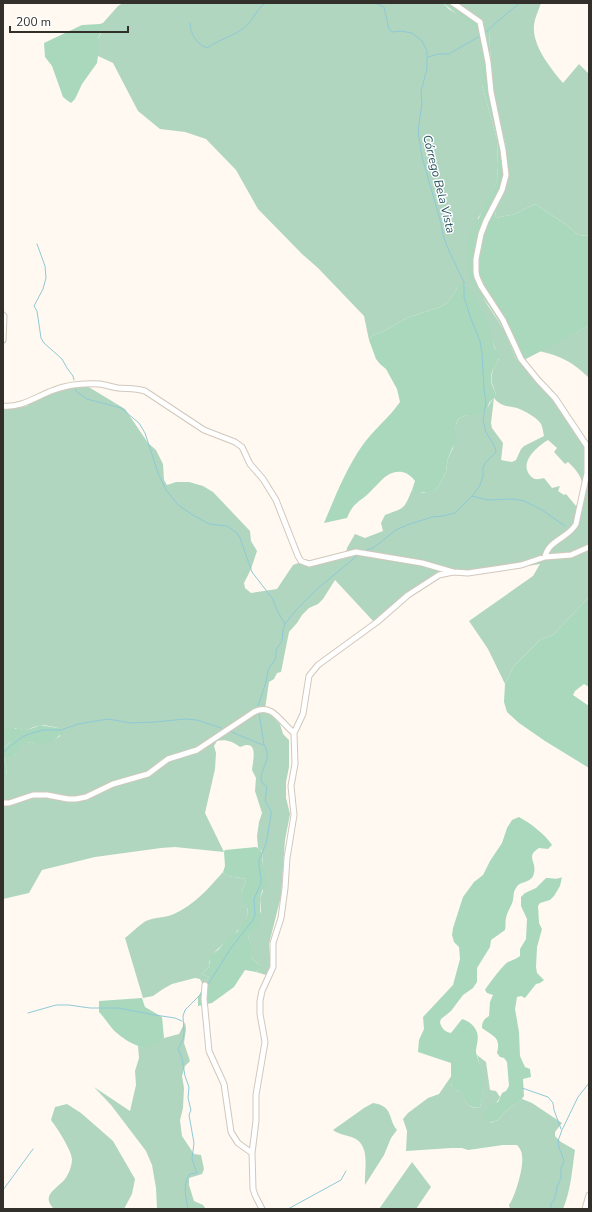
<svg xmlns="http://www.w3.org/2000/svg" width="592" height="1212" font-family="'Nunito Sans',sans-serif">
<style>
.green{fill:#b0d6bf;fill-rule:evenodd}
.forest{fill:#a9d8bc}
.lines{fill:none;stroke-linecap:round;stroke-linejoin:round}
.stream{stroke:#8fc9d7;stroke-width:1}
.minor-casing{stroke:#d1c8bb;stroke-width:7}
.minor{stroke:#fff;stroke-width:5}
.labels{text-anchor:middle;stroke-width:3;stroke-linejoin:round;paint-order:stroke}
.water-label{font-size:12px;font-style:italic;fill:#22535e;stroke:#fff}
</style>
<rect width="100%" height="100%" fill="#fff9f1"/>
<path class="green" d="M123,3H443L449,9L475,25L478,28L482,41V85L497,139L498,166L497,181L485,208L478,218L483,298L506,333L515,357L550,394L570,424L577,437L589,451V597L553,635L541,639L514,666L505,684L488,649L469,621L533,576L540,564L466,576L441,571L374,622L335,580L323,599L318,604L309,608L302,615L297,623L289,632L281,672L277,673L274,679L269,682L265,709L280,724L283,734L289,740V767L286,782V798L290,814L285,840L281,896L269,944L271,969L269,973L266,975L256,972L259,969V965L251,957V945L248,937L259,921V917L261,911L260,898L263,891L262,864L263,860L262,851L258,848L257,836L259,822L262,813L255,791L256,778L252,770C253,760 259,738 240,747C233,742 226,739 217,741L214,746L216,753L215,769L205,813L224,852L175,847L161,848L95,857L42,870L29,893L3,899V776H6L7,768L4,759L15,755L22,746L25,743L31,742L39,744L53,740L60,736L58,728C53,727 46,725 41,725C30,727 28,733 15,728L8,738L10,742L3,750V752V407L10,409L27,406L38,396L63,387L87,386L125,409L148,443L156,450L163,464L164,480L167,485L176,482H189L203,486L213,492L250,531L251,541L257,551L251,569L244,583L245,588L251,593L277,589L293,565L301,562L318,563L346,553L347,548L355,534L365,538L383,531L381,523L385,515C405,507 403,511 412,490L423,493L437,489L446,472L448,458L453,448L456,425L458,419L467,415H474L488,407C490,402 494,399 496,394C489,377 490,375 499,359L480,306L465,285L457,288L448,302L440,307L407,318L386,330L373,335L369,340L364,316L318,268L302,254L258,209L236,170L206,139L185,132L160,129L138,111L113,63L98,56V39L101,33L103,23L118,6ZM494,398C500,406 507,406 517,408C523,410 538,418 541,424C543,428 543,432 544,436L524,446L521,449L516,460L512,462L501,460L503,443L492,428L491,423ZM548,440L557,448L554,452L565,464L568,462C583,476 588,488 576,506L566,494L564,495L558,491L560,486L552,488L544,478C537,480 533,480 529,474C520,461 538,446 548,440Z
M455,3H541C538,12 533,21 534,31C535,49 552,70 563,83L579,64L589,74V236L578,235L568,226L535,204L515,214L496,218L495,211L506,158V145L493,101L489,30Z
M589,326V378C573,362 561,356 539,351Z
M223,872C229,879 237,876 245,879L246,882C234,900 252,903 247,917C240,934 218,944 209,961L210,966L202,974L209,977L203,989L202,983L200,979L195,978L172,984L163,989L153,996L143,998L125,938C129,935 143,922 146,921C155,917 165,918 174,914C194,905 208,889 223,872Z
M185,1022L186,1029L184,1043L190,1061L185,1066L182,1076L184,1088L183,1108L180,1120L182,1136L194,1154L201,1155L204,1169L202,1174L189,1178V1185L194,1201L203,1205L206,1209H157L156,1188L152,1165L146,1151L111,1105L94,1087L130,1111L136,1085L135,1071L139,1058L138,1046L146,1047L164,1038L179,1034Z
M477,1055L486,1062L490,1090L496,1091L500,1097L497,1102L487,1110L490,1123L498,1120L506,1111L522,1099L532,1103L562,1123L555,1132V1136L561,1142L575,1150C572,1170 571,1190 563,1209H510L509,1205C515,1197 524,1167 522,1156C522,1152 520,1148 517,1145H503L468,1150L462,1148H451L406,1151L407,1131L403,1119L408,1113L428,1098L439,1094L452,1075C452,1078 451,1082 451,1085C453,1089 458,1090 461,1093C467,1101 466,1110 480,1107C485,1090 482,1072 477,1055Z
M373,1103C394,1106 388,1120 397,1130L391,1138L384,1155L365,1185C364,1170 371,1146 354,1138C347,1135 340,1135 333,1130L364,1108Z
M67,1104L81,1113L113,1141L135,1179L132,1194L124,1209H54C40,1195 57,1189 65,1179C69,1174 72,1165 72,1159C71,1149 57,1128 51,1120L55,1107Z
M412,1162L431,1187L416,1209H379Z"/>
<path class="forest" d="M443,3H455L484,23L489,30L493,101L506,145L508,177L505,190L495,211L496,218L515,214L535,204L568,226L578,235L589,236V326L524,360L519,361L515,357L506,333L489,306L473,285L467,268V253L470,236L497,181L498,166L497,139L482,85V41L478,28L458,15Z
M103,23V27L98,39V56L97,63L82,84L75,99L71,103L68,101L63,97L52,66L45,57L44,43L82,25L100,24Z
M463,284C481,295 490,329 495,349C507,357 490,368 491,378C491,384 494,389 496,394L495,397L489,403L488,407L484,411L474,415H467L458,419L456,425L455,442L448,458L446,472L437,489C428,493 421,494 412,490L415,481C412,477 408,473 402,472C387,470 380,483 369,493C358,503 353,503 347,518L324,523C335,497 346,469 362,446C373,430 389,418 400,402L397,389L386,369L380,364L376,359L369,340L373,335L386,330L407,318L440,307L448,302L457,288Z
M589,597V687L584,684L575,691L573,695L589,706V768L545,741L519,723L507,712L504,702L505,684L514,666L541,639L553,635Z
M40,725L58,728L62,732C58,739 46,746 38,744C35,744 33,742 31,742C21,744 22,748 16,754C12,758 9,757 4,759L7,768L6,776H3V750L10,742L5,736L6,732L10,728C25,729 25,732 40,725Z
M519,817C530,823 545,834 552,845L548,849L539,848C525,857 537,861 534,873C532,884 520,880 516,888C513,892 514,896 513,900C512,906 507,911 506,918C505,922 506,926 505,930L491,940L490,947L477,968V982L473,988L463,995L451,1011L441,1019L440,1022C441,1028 445,1032 451,1033L462,1019C468,1021 473,1024 476,1030C480,1038 476,1044 476,1052C477,1059 481,1066 482,1073C484,1083 483,1098 480,1107C461,1111 468,1091 453,1089L451,1084V1063L418,1052L419,1040L424,1029L423,1017L453,985L460,959L459,947L454,942L452,935L453,928L463,897L474,882L483,875L490,861L502,843L507,828L512,820Z
M256,847C266,851 262,859 262,867C273,882 261,886 260,900C260,907 261,914 259,922C258,927 251,932 248,937L251,944V957L259,965V969L256,972L245,970L234,987L212,1003L198,1006V997L209,977L202,974L210,966L209,957L218,950L229,937L238,931C240,924 248,920 248,912C248,908 246,906 244,903C239,896 242,888 246,882L245,879C237,876 229,879 223,872L225,866L224,852L225,850Z
M562,877L560,886L554,896L550,900L540,903L538,906L539,923L542,929L537,947L536,967L537,973L544,980L540,983L536,984L525,998L521,996L517,997L515,1009L519,1032L520,1056L525,1067L530,1069L531,1077L523,1079L524,1096L521,1100L506,1111L498,1120L489,1123L484,1117L483,1113L494,1103L498,1102L502,1093L506,1091L509,1086L507,1062L504,1058L500,1057L497,1053C501,1037 494,1037 482,1028C482,1022 484,1019 489,1016L490,1002L493,995L487,993L485,990C488,985 503,965 508,962C512,960 516,959 520,956V949L526,939L527,919L521,906V897L525,893L536,888L546,878C551,878 558,880 562,877Z
M142,998L145,1007L162,1017L164,1038C159,1041 153,1045 147,1047C137,1049 117,1035 111,1027C107,1022 104,1017 99,1012V1001Z"/>
<g class="lines">
<path class="stream" d="M190,23C191,36 196,43 207,48C218,40 231,37 241,30C252,23 255,11 265,3
M486,32L499,20L520,3
M428,57L438,54H449L480,36
M37,244L45,266L46,278L43,289L34,306L37,311L41,338L44,343L62,359L67,368L73,376L74,380
M74,387L77,392L87,399L121,408L139,423L145,433L158,473L166,490L178,505L193,515L209,524L227,526L237,533L240,538L252,572L272,598L278,612L285,624
M472,496L488,500L513,499L524,501L542,510L565,526
M364,551L373,548L396,530L407,525L432,517L443,516L455,513L472,496L479,487L483,477V467L486,462L496,452L495,447L486,432L483,420L486,402L484,389L482,353L480,341L471,319L464,297V282L449,251L443,235L441,223L422,157L418,131L422,103L421,91L427,69V51L422,41L412,33L401,31L392,32L389,29L384,7L375,3
M258,706L266,682L268,670L276,658V650L282,641L283,630L285,624L296,610L317,589L358,555
M229,731L263,745
M3,752L22,737L32,733L43,730H61L78,724L108,719L131,723L155,722L185,719L197,720L221,728
M207,986L231,948L253,920L255,915L254,899L261,883V878L259,866V860L266,844L271,815V811L265,801L267,787C250,777 276,761 264,745L259,713
M28,1013L56,1005H69L90,1008H118L155,1015L175,1018L182,1021
M522,1088L548,1097L553,1103L554,1110L561,1129
M3,1190L33,1149
M188,1209C186,1198 182,1183 190,1174L197,1173L192,1159L194,1143L189,1115L191,1110L188,1098L189,1087L185,1076L182,1058L178,1049L183,1039L184,1033L183,1016L185,1010L203,992
M288,1209L341,1180L346,1171
M551,1209V1204L554,1200L556,1193L557,1187L561,1178V1168L564,1161L561,1152L559,1148L558,1141L562,1130L578,1097L589,1083"/>
<defs>
<path id="minor" d="M453,3L480,22L488,62L491,92L503,150L506,175L502,190L486,221L481,234L476,259V272L477,277L481,286L503,320L521,359L538,380L555,398L589,449
M3,315L4,316L3,340
M3,406C22,408 37,396 54,390C69,384 84,383 100,384C106,385 112,387 118,388C128,389 134,388 145,391L204,430L235,442L242,447L250,464L263,479L276,500L298,556L301,561L309,564L356,552L422,563L453,572L468,573L521,565L545,557L571,555L589,547
M545,557C548,540 569,538 576,524L587,473V447L588,446
M3,803H9L33,795H47L68,799H76L86,797L113,784L148,774L168,759L197,750L254,712C272,702 281,723 294,733
M205,985L204,999L209,1051L224,1084L231,1132L238,1143L252,1153
M262,1209L255,1195L253,1189L252,1153L256,1121V1095L265,1042L260,1014V1001L262,991L273,967V943L281,918L285,888L287,858L294,815L291,786L295,764L294,733L303,714L309,676L318,665L377,622L408,595L439,575L453,572
M585,1209L589,1195"/>
</defs>
<use href="#minor" class="minor-casing"/>
<use href="#minor" class="minor"/>
</g>
<g class="labels">
<g class="water-label">
<text transform="translate(439 184) rotate(76)" y="4">Córrego Bela Vista</text>
</g>
</g>
<rect width="592" height="1212" fill="none" stroke="#33302b" stroke-width="8"/>
<path d="M10 26v6h118v-6" fill="none" stroke="#33302b" stroke-width="2"/>
<text x="16" y="26" font-size="12" fill="#33302b" stroke="#ffffff" stroke-width="3" paint-order="stroke">200 m</text>
</svg>
